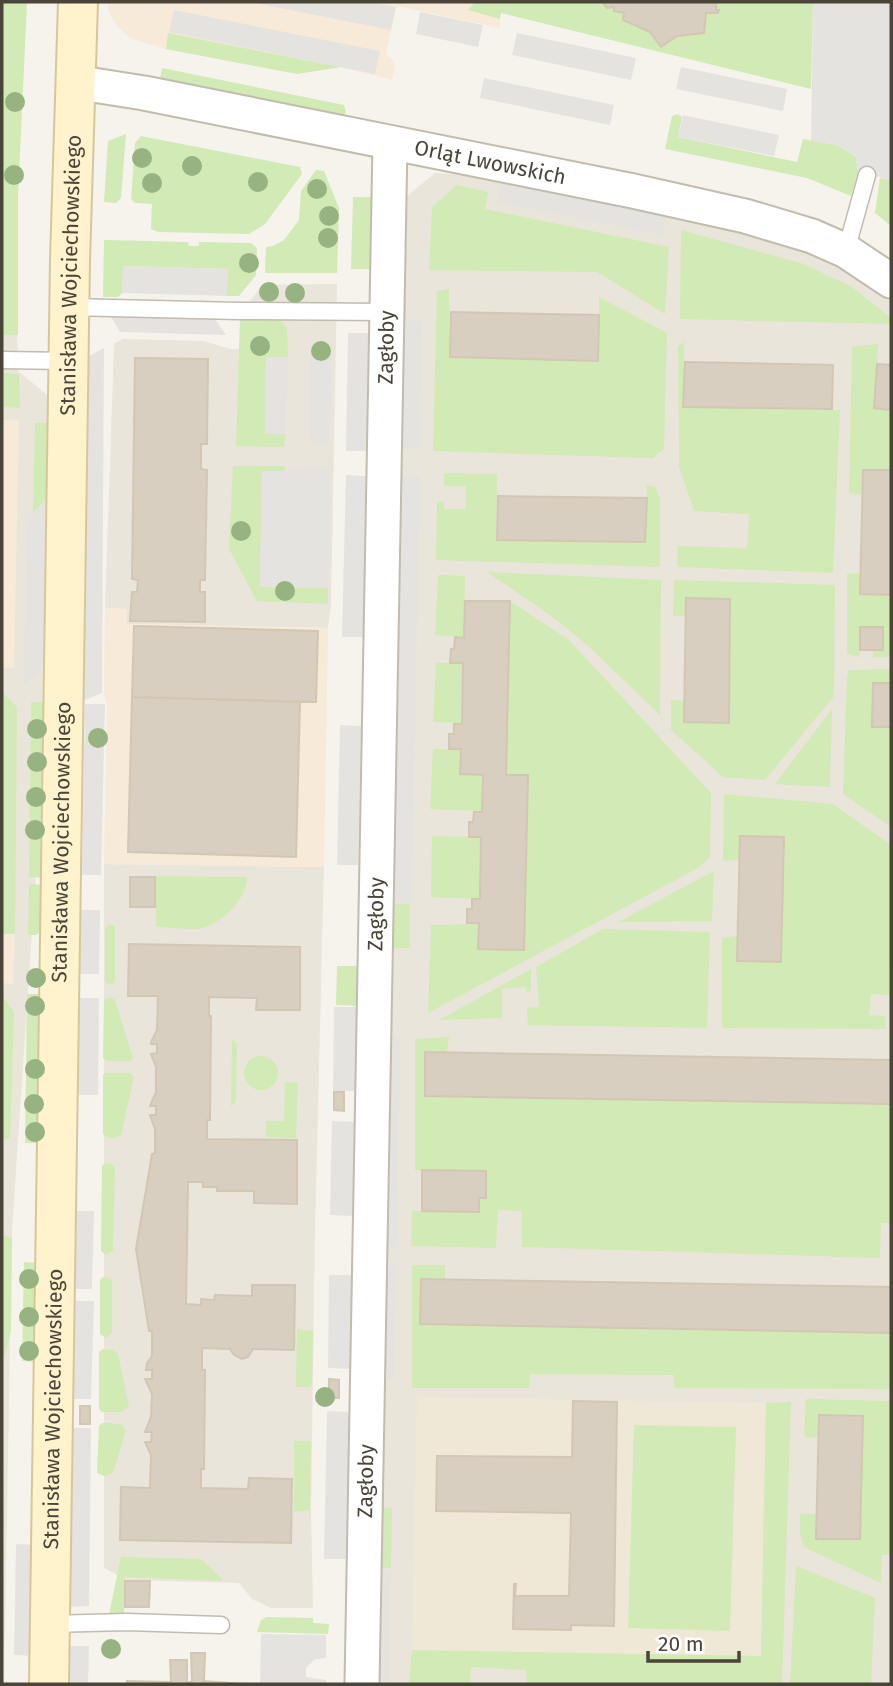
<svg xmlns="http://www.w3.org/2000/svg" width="893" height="1686" font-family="'Fira Sans',sans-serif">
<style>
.residential{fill:#eae5da}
.commercial{fill:#f7ead8}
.education{fill:#efe8d6}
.green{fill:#d2eab5}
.parking{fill:#e5e3e0}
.building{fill:#d8cfc1;stroke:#d3c7b4;stroke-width:2}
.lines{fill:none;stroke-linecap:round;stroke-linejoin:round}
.lane-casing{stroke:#c2bbae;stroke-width:19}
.street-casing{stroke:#c2bbae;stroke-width:37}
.secondary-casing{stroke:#d6c79b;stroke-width:42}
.lane{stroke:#fff;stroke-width:16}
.street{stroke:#fff;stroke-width:33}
.secondary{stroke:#fff3cd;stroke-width:38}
.tree{fill:#97b381}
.labels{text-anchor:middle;stroke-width:5;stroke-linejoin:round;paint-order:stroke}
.street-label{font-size:21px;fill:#4b4439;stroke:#fff}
</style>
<rect width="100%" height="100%" fill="#f6f3ec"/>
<path class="residential" d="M435,173L465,175L692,217L794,246L844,269L891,302V1684H378L405,218L407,196Z
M2,197L17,322L18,371L52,399L48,691L12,1230L4,1684H2Z
M337,284L331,604L328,628L126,624L127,609L105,608L114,344L123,339L204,341L230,349H239L242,320L251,300L262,285Z
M104,864L324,867L315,1231L311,1509L313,1608H271L252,1599L239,1583L127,1580L104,1568Z"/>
<path class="commercial" d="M108,2H501L500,28L396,6L386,54L392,59L395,67L392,80L341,67L297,74L166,49L130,38L117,26L108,11Z
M2,420H19L14,668H2Z
M105,608L127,609L126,624L328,628L324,867L104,864L107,704L104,696Z
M2,934H15L13,984L2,983Z"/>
<path class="education" d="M417,1397L766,1403L761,1656L412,1650Z"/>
<path class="green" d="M2,2H27L18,197V335H2Z
M475,2H813L811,89L501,13L500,19L468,10Z
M168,33L341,67L297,74L166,49Z
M162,68L344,105L346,112L343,116L160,79Z
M678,114L682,117L678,137L797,162L803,139L838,145L856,157L858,172L851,196L807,178L665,149L672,116Z
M126,134L121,198L116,203L104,202L108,141Z
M141,136L300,167L302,174L265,224L249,234L158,232L151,229L152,204L135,203L131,199L135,143Z
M316,170L324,171L339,208L337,273H265L266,247L273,246L284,240L299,220L301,191Z
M880,178L891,180V226L875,213Z
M457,185L488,192L485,209L669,247L665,314L597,272L429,270L432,207Z
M353,197H373L371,269H351Z
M681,230L804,264L852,287L891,318V324L680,319Z
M104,240L188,242L189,246H199V242L251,243L257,248L256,275L239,296H227V269L124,266L122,293L118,297H103Z
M449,289L450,357L598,361L599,297L667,333L664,449L653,458L433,451L437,291Z
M240,320H280L287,328L288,357H267L265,433L286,434L284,447L236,446Z
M684,342V407L840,410L833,573L677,567L678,546L747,548L749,514L694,511L679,467L678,346Z
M878,344L874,408L891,410V470H863L862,495L849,493L852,347Z
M2,373L19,374L20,408L2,407Z
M35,423H52L50,495L33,513Z
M233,466H285V471H262L260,586L328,588V604L257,601L229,549Z
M444,473L497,474L496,540L645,542L647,485L655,487L660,499V567L436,560L437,502H444V509H466V486H444Z
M487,572L661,580L660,715L586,644L550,615Z
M860,573L861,594L891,595V657H873V650H883L882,627H860V657L847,654V574Z
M438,575L465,576L464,638L435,635Z
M674,580L835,585L834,696L765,780L723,777L671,730V700L684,701L685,723H729L730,599L686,598V616H673Z
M510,601L569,640L711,793L710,857L698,868L428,1013L431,925L479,924L524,949L528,775H506Z
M436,663L463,664L461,723L433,722Z
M891,669V683H873L872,726L891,727V827L843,794L847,676L849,670Z
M2,692L17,707L15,934H2Z
M31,702H47L45,878L29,877Z
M832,709L830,787L775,784Z
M433,749L461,750L460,774L483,775L481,811L430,809Z
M724,794L833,804L891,845L889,995L871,994L869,1015L885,1016L886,1029L722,1028V938L737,936L736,961H781L784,838L740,836L739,860L723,861Z
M432,836L481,837L480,899L431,897Z
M714,871L712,921L618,922Z
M156,876L247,877C247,898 225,920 206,927C196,931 168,927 156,927Z
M29,884L44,885V929L36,935H28Z
M391,904H410V948H391Z
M109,925H114L115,928V982L111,985L105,982V928Z
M603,929L710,932L707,1028L528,1025L527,1008L539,1007L536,967Z
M337,966H357V1006L336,1005Z
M531,969V991L526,992V987L502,989V1018L439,1020Z
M27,994H43L41,1143H25Z
M110,997L115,1000L133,1058L131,1061H107L103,1058L104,1000Z
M2,999H5L14,1013L10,1139H2Z
M449,1037L447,1052H425V1096L891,1105V1223H881L880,1258L522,1247V1211L498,1210L496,1248L411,1246L412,1211L479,1212V1198L486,1197V1171L415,1170V1039Z
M232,1039L237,1044L236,1101L231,1107Z
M244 1073a17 17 0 1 1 34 0a17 17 0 1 1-34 0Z
M105,1073H131L134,1077L121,1135C116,1139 107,1140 103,1134V1075Z
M285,1082L298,1083L296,1138L266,1137V1121H284Z
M105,1163L112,1164L115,1168L113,1251L106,1255L101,1251L102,1166Z
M2,1236L12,1237L11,1330L4,1358L2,1357Z
M24,1262L40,1263L38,1362L22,1361Z
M412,1265H445V1280H421L420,1323L891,1332V1389L674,1388V1375L530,1374L529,1388H412Z
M103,1277L109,1278L112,1281V1333L106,1338L100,1334V1280Z
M297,1329L313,1331L312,1384L310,1387H296Z
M103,1349L113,1350L118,1354L129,1407L122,1412H102L99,1409V1352Z
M806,1399L891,1401V1555H882L881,1583L804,1547L800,1534V1514H816V1539H860L863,1416L819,1415L818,1437L806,1438L804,1434Z
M791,1402L782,1684H527L526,1670L471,1667L470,1684H409L412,1650L761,1656L766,1403Z
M102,1423L121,1424L126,1430L113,1473L104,1476L97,1473L99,1426Z
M634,1425L736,1427L730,1631L628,1628Z
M294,1441H309L311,1443L310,1510L294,1512Z
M381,1507L392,1508L391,1568H380Z
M121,1557L201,1559L224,1581L125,1577L124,1614H109Z
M796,1566L875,1598L871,1684H790Z
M267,1617L313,1618V1623L329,1624L328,1634L257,1632L261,1620Z"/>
<path class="parking" d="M250,2H368L396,7L391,30Z
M813,2H891V180L858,172L856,157L838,145L811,141Z
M174,10L380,51L375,74L169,32Z
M420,12L483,25L478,47L416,34Z
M517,33L636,58L631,80L512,55Z
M681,67L787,89L783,111L676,89Z
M484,78L614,105L610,125L480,98Z
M683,115L779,135L774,156L678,137Z
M501,182L665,215L662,235L497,202Z
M123,266L228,269L227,296L122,293Z
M111,317L215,319L226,335L120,332Z
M402,321H422L420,449H400Z
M348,333H370L367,451H346Z
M104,348L102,693L80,702L84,359Z
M310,356H331L330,442L309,441Z
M266,357H288L286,434H265Z
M288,467L330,468L328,588L260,587L262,471H287Z
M399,474L420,475L412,904L391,903Z
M346,475L366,476L363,637H342Z
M50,495L48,663L24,685L27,521Z
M85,704H105L101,875H82Z
M340,725L361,726L358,865H337Z
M79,910H100L99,974H78Z
M78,998H99L98,1095H75Z
M334,1007H357L356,1091H333Z
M389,1037H400L397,1247H385Z
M332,1121L355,1122L353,1216L330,1215Z
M73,1211H94L92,1289H71Z
M384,1264H396L394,1379H383Z
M329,1275H352L351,1369L328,1368Z
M73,1301H94L91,1399H70Z
M327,1411L350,1412L347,1559H324Z
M69,1428H91L89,1606L68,1607Z
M16,1544L35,1545L33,1656L14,1655Z
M380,1569L391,1570L390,1684H378Z
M261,1634L326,1635V1658L315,1659L306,1668V1677L326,1680V1684H260Z
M65,1646H89L88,1684H65Z"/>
<path class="building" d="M602,2H716V10H719L718,13H706L704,33L677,36L661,47L650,32L623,20L624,13L614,11V7L607,8Z
M451,312L599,315L598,361L450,357Z
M135,358L208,359L207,444H201V469L207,470L205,580H200V592H205V622L130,621L132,592H137L138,580L132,579Z
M685,362L833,365L832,409L683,407Z
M877,364L891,365V410L874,408Z
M863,470H891V595L860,594Z
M498,496L647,498L645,542L497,540Z
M686,598L730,599L729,723L684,722Z
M465,601H510L506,775H528L524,950L478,949L479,923H467V909H472V899H480L481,837H469V822H473L474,812H482L483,775L460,774L461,749H449V734H454V724H462L463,663H450L451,649H454L455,637L464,638Z
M134,626L318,631L316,702L132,697Z
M860,627H883V650H860Z
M873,683H891V727H872Z
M132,697L300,702L296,857L128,852Z
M740,836L784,837L781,962L737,961Z
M130,877H155V907H130Z
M129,944L300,947V1010H256L257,998L209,997V1016H211L210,1120H207V1139L297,1140V1204L254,1203V1191H217V1187H203V1182H188L186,1304L201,1305V1299L214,1300L215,1295L252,1296V1285H295L294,1350L253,1349L248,1357L242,1359L234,1355L230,1349L202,1348V1370H205L204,1469H201V1488L248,1489L249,1478L292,1479L291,1543L120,1540L121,1487L150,1488L151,1455L145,1442H151L152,1432H145L151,1417L152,1394L145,1379H152V1370H146L147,1363L152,1356V1331H149L136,1249L152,1154L155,1153V1129L150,1115H156V1106H150L156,1092V1067L151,1054L157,1053V1044H151V1042L157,1030L158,996H128Z
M425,1052L891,1060V1104L425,1096Z
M334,1092H344V1111L334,1110Z
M422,1170L486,1171V1198H479V1212L422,1211Z
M421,1279L891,1287V1333L420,1324Z
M329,1379L339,1380V1398H329Z
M573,1401L617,1402L614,1626L571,1625V1630L513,1629L514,1584H516L515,1596H569L571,1513L436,1511L437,1456L572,1457Z
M80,1406H90V1424H80Z
M819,1415L863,1416L860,1539H816Z
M125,1581H150L149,1607H125Z
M191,1653H205L204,1681L245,1684H127V1681L171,1682L170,1660H187V1682H192Z"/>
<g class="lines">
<defs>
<path id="lane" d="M846,251L867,175
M69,307L239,311L386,312
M2,360L68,361
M50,1624L126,1622L221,1625"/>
<g id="street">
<path id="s1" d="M74,82L144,93L633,191L745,216L812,236L846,251L891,281"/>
<path id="s2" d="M362,1684L390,143"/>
</g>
<g id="secondary">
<path id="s3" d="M49,1684L70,260L78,2"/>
</g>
</defs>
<use href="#lane" class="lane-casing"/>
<use href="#street" class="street-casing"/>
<use href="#secondary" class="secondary-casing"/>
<use href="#lane" class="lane"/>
<use href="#street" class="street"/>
<use href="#secondary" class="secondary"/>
</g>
<g class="tree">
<circle cx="15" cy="102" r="10"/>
<circle cx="142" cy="158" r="10"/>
<circle cx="192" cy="166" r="10"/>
<circle cx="14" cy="175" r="10"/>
<circle cx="258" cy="182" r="10"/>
<circle cx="152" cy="183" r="10"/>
<circle cx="317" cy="189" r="10"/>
<circle cx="329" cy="216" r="10"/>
<circle cx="328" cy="238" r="10"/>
<circle cx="249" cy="263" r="10"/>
<circle cx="269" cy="292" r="10"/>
<circle cx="295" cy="293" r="10"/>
<circle cx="260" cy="346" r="10"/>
<circle cx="321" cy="351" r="10"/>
<circle cx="241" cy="531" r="10"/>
<circle cx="285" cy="591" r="10"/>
<circle cx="37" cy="729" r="10"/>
<circle cx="98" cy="738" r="10"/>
<circle cx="37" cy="762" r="10"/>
<circle cx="36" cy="797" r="10"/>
<circle cx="35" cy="830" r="10"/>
<circle cx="36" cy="978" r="10"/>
<circle cx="35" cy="1006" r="10"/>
<circle cx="35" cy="1069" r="10"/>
<circle cx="34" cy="1104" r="10"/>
<circle cx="35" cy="1132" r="10"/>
<circle cx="29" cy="1279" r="10"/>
<circle cx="29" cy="1317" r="10"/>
<circle cx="29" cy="1351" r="10"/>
<circle cx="325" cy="1397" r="10"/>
<circle cx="111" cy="1649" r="10"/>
</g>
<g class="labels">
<g class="street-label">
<text dy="7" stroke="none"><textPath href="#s1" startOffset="424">Orląt Lwowskich</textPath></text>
<text dy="7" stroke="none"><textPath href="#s3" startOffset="1409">Stanisława Wojciechowskiego</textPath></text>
<text dy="7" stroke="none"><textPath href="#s2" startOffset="1337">Zagłoby</textPath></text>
<text dy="7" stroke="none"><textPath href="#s3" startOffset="842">Stanisława Wojciechowskiego</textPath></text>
<text dy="7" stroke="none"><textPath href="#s2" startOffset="770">Zagłoby</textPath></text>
<text dy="7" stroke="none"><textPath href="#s3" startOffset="275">Stanisława Wojciechowskiego</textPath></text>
<text dy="7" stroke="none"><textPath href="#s2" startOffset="203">Zagłoby</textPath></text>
</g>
</g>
<rect width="893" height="1686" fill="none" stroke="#4b4439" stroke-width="7"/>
<path d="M648 1651v10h91v-10" fill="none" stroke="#4b4439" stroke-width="3.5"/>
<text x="658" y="1651" font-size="21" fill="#4b4439" stroke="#ffffff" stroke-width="5" paint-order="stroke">20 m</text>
</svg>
